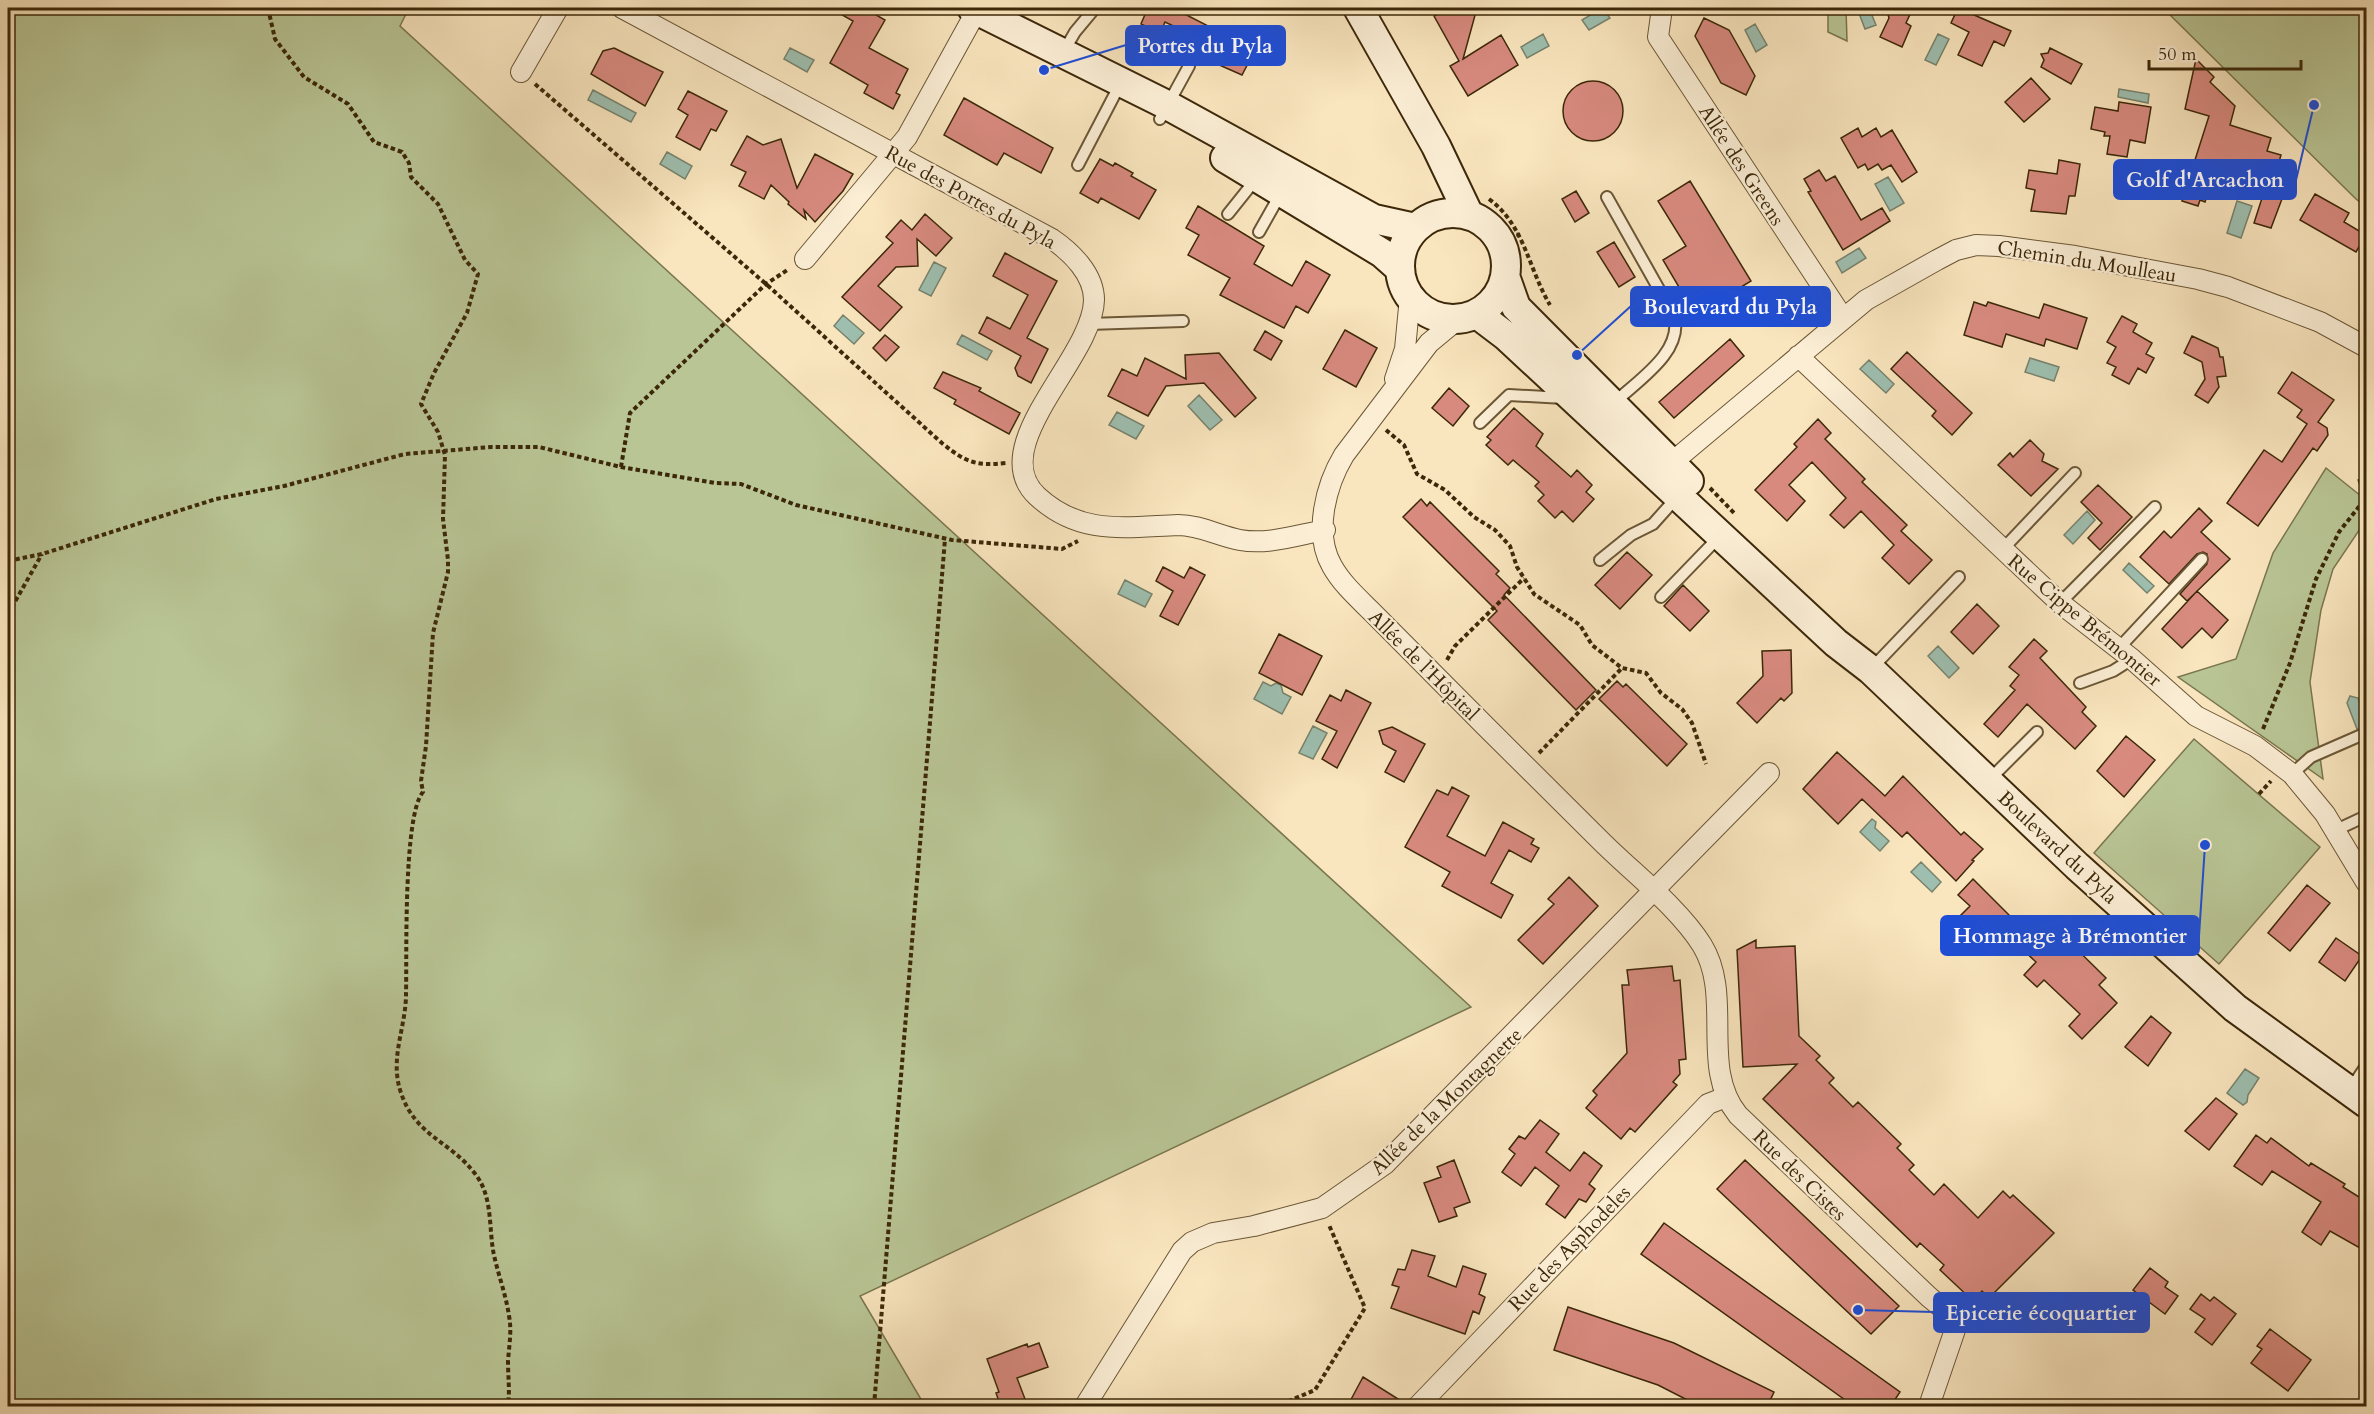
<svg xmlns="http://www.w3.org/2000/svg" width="2374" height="1414" font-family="Cardo,serif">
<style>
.green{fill:#b9c595;stroke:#7a764f;stroke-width:1.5}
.water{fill:#9ebfb0;stroke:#77836d;stroke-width:1.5}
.building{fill:#d88a7f;stroke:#3c2809;stroke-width:1.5}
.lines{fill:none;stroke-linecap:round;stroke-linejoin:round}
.service-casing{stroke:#6b5736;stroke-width:14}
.minor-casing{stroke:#6b5736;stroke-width:22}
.secondary-casing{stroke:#3c2809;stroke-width:32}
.path{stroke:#3c2809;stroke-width:4;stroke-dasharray:4.5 3;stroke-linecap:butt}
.service{stroke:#fbeed5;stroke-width:10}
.minor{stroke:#fbeed5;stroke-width:20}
.secondary{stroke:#fbeed5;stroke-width:28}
.labels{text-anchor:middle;stroke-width:4.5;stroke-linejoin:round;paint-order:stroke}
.street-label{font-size:20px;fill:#3c2809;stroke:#fbeed5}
.leader{fill:none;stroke:#1d4ed8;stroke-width:2}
.callout-dot{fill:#1d4ed8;stroke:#fbeed5;stroke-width:2}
.callout{fill:#1d4ed8;stroke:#1d4ed8;stroke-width:2}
.callout-label{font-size:21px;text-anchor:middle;font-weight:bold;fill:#fff}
</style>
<rect width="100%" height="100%" fill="#f9e5be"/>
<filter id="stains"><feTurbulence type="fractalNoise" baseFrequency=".00333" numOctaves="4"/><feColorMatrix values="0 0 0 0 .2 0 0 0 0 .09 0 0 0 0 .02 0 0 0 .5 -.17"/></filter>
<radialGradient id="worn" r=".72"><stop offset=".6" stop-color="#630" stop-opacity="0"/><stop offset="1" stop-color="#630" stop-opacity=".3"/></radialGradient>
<path class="green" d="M8,8H409L400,26L1471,1007L860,1296L925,1406H8Z
M1828,8H1846L1847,41L1828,32Z
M2163,8H2366V207L2356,199Z
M2326,468L2366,500V520L2333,569L2321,610L2310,682L2323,779L2178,677L2236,659L2273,553Z
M2194,739L2320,847L2219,964L2094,853Z"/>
<path class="water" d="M1602,8L1610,18L1589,30L1582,20Z
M1857,8H1869L1876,25L1865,29Z
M1755,24L1767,45L1756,52L1745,30Z
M1543,34L1549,46L1527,58L1521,47Z
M1938,34L1949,39L1936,65L1925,60Z
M790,48L814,60L807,72L784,59Z
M2119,89L2149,94L2148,103L2118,97Z
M593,90L636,113L631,122L588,100Z
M667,152L692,166L685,179L660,164Z
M1888,177L1904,203L1890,211L1875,184Z
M2237,201L2252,206L2241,238L2227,233Z
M1859,248L1866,258L1842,273L1836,262Z
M934,262L946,268L931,296L919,290Z
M843,315L864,333L854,344L834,326Z
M962,335L992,351L987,360L957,344Z
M2030,358L2059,367L2054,381L2025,372Z
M1869,360L1894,384L1886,393L1860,369Z
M1199,395L1222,420L1210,430L1188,406Z
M1117,412L1144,426L1136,439L1109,425Z
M2087,511L2095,520L2073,544L2064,535Z
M2129,563L2154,586L2147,593L2123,570Z
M1125,580L1152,594L1145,607L1118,594Z
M1938,646L1959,668L1949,678L1928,656Z
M1263,682L1271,686L1276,683L1281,685L1283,693L1291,697L1282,714L1254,699Z
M2350,696L2358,698L2366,725L2357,729L2347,703Z
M1313,726L1327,733L1313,759L1299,753Z
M1872,819L1876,822L1875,828L1889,841L1880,851L1860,832Z
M1921,862L1941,882L1932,892L1911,872Z
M2245,1069L2259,1078L2248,1095L2247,1102L2243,1105L2227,1093Z"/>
<path class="building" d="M830,8H874L871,12L885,20L869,48L908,69L896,93L900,95L893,109L864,93L868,85L830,63L853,21Z
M1138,8H1173L1255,50L1242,75L1208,60L1206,64L1186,53L1195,36L1165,22L1160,33L1141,24L1146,12Z
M1450,8H1477L1463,59L1501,35L1518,65L1468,96L1450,66L1459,61L1434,16Z
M1886,8H1913L1906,23L1911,26L1902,47L1880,37L1889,18Z
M1958,8L2011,31L2004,46L1994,41L1982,66L1958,55L1969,32L1951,23Z
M1704,18L1729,30L1755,76L1746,95L1721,83L1695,36Z
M614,48L663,72L645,106L591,74L603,51Z
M2050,48L2082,64L2071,84L2041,67L2044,60L2041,54L2048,53Z
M2196,59L2214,77L2210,82L2235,106L2230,125L2271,138L2267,151L2281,155L2274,179L2288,183L2271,228L2254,223L2263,195L2212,179L2205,202L2200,200L2198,206L2182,201L2184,195L2179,193L2188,161L2194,163L2209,116L2185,109Z
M2031,78L2050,99L2024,122L2005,102Z
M1563 111a30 30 0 1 1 60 0a30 30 0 1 1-60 0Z
M688,91L727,111L716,131L711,129L700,150L676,137L688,115L678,109Z
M964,98L1053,148L1041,173L1004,153L997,165L944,135Z
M2119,102L2151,107L2145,143L2130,140L2127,157L2107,154L2110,136H2104L2105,132L2091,129L2095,107L2118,111Z
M1858,128L1862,137L1876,128L1881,137L1892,130L1917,172L1902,182L1891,165L1882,170L1878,164L1868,170L1865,164L1858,168L1841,138Z
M747,136L763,145L781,139L797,188L815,154L853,174L843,191L815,222L804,210L806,219L788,204L789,202L771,185L764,199L739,186L746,172L731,165Z
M1100,159L1113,166L1115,163L1133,173L1131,176L1156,190L1139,219L1101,198L1098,203L1080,193Z
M2059,160L2080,164L2075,196H2069L2066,214L2031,211L2035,190L2026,188L2029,170L2057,174Z
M1819,170L1826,181L1835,176L1861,220L1882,208L1890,221L1843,250L1808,192L1811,191L1804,179Z
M1690,181L1751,281L1702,311L1689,290L1683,294L1663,260L1686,246L1658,201Z
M1576,191L1589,213L1575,222L1562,199Z
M2315,194L2349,213L2344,222L2366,235L2356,252L2300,220Z
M1198,206L1264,246L1254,264L1292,286L1306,261L1330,275L1308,313L1296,306L1284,328L1220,295L1230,278L1188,255L1199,235L1186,228Z
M925,214L952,238L936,256L917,239L918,266L896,267L878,286L902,307L880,331L842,297L893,243L886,237L901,220L912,230Z
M1614,242L1635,277L1619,287L1597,252Z
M1005,253L1057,281L1027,338L1048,349L1031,383L1018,376L1015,368L1021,356L979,333L987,317L1010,329L1028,295L993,276Z
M1974,302L1986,306L1988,302L2039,318L2044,304L2087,318L2077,349L2046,339L2044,346L2006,334L2002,347L1964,335Z
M2122,316L2137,324L2133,332L2152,343L2146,354L2154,358L2146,373L2138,368L2129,384L2112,375L2116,367L2107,363L2116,347L2107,342Z
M1345,330L1377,348L1356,387L1323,369Z
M1265,331L1282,341L1271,360L1254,350Z
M885,335L899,347L886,361L873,348Z
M2192,336L2218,348L2220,357H2223L2226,376L2217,377L2219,387L2208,403L2195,395L2205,379L2202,362L2184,353Z
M1730,339L1744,356L1674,418L1659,402Z
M1907,352L1972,413L1952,435L1932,416L1936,411L1891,369Z
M1219,353L1256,398L1235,417L1204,383L1166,386L1148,416L1108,396L1122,369L1137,376L1145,358L1186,379L1185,355Z
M943,372L981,388L979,391L1020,413L1009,434L954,404L956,400L934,388Z
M2292,372L2334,400L2318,422L2327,428L2328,435L2317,451L2313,448L2258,526L2227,503L2264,450L2282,462L2307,424L2297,417L2302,410L2278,393Z
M1449,388L1469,406L1453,426L1432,408Z
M1514,408L1543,434L1536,446L1571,477L1577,470L1592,485L1586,492L1594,499L1573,522L1562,511L1555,518L1538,501L1544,495L1535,486L1539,482L1513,460L1508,465L1486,445L1491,440L1487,437Z
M1818,419L1831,433L1825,439L1865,479L1862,482L1907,525L1901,531L1932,560L1909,584L1882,558L1894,545L1861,511L1844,528L1830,515L1846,498L1812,462L1789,485L1805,501L1787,521L1755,490L1797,447L1794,444Z
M2030,440L2044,454L2042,461L2058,469L2031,496L1998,465L2010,453L2013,457Z
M2098,485L2132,517L2100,550L2088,538L2102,523L2081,502Z
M1421,499L1427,506L1430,502L1499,571L1496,574L1510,588L1504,595L1596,690L1576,710L1488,620L1497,611L1403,517Z
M2199,508L2212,521L2201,532L2230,559L2187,601L2180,594L2207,564V554L2203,552L2197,554L2169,584L2140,557L2164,531L2171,538Z
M1627,552L1652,575L1620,609L1595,585Z
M1163,567L1184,578L1190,567L1205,575L1178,625L1160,616L1173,591L1156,581Z
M1683,585L1709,611L1690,631L1664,606Z
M2197,591L2228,620L2212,638L2202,628L2182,648L2162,629Z
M1977,604L1999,626L1973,654L1951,632Z
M1279,634L1322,656L1302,695L1259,673Z
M2034,639L2047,651L2040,658L2086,707L2082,712L2096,726L2075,749L2027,704L1998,737L1984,724L2015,690L2010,686L2019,675L2009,667Z
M1791,650L1792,693L1784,701L1781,698L1757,723L1737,703L1763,676L1762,651Z
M1617,681L1623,687L1626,684L1687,744L1667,766L1599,699Z
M1346,690L1371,703L1337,768L1322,759L1337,731L1316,721L1330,695L1341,701Z
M1392,727L1425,744L1404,782L1385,772L1396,751L1383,744L1379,731Z
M2126,736L2155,760L2124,797L2097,771Z
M1837,752L1885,796L1903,776L1961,835L1964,832L1983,849L1972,860L1974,861L1956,881L1907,832L1902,837L1862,799L1838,824L1803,789Z
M1452,787L1469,796L1447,836L1485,856L1503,822L1534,839L1531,844L1539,848L1531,862L1509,850L1491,883L1513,895L1501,918L1442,886L1450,872L1405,847L1437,790L1448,795Z
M1569,877L1598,906L1543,964L1518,940L1554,904L1548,899Z
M1973,879L2029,935L2045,918L2106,978L2099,985L2117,1003L2082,1039L2069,1026L2080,1014L2044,980L2037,987L2024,975L2036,962L2000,928L1978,951L1959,933L1966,927L1957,919L1970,906L1958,895Z
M2307,885L2330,903L2290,951L2268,933Z
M2336,938L2362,956L2345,981L2319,962Z
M1756,940V948L1795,946L1799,1036L1820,1056L1816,1060L1834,1078L1829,1083L1853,1107L1858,1102L1901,1144L1897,1148L1914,1165L1909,1170L1934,1195L1944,1184L1978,1218L2003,1191L2010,1198L2013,1195L2054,1233L1989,1298L1982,1291L1973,1301L1940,1270L1944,1265L1920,1243L1917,1247L1763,1099L1797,1064L1743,1067L1737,950Z
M1672,966L1674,981L1680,980L1686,1059L1679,1060L1680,1074L1673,1082L1677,1085L1635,1132L1630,1128L1621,1139L1586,1108L1597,1095L1593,1091L1627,1053L1622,985H1629L1627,970Z
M2151,1016L2171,1033L2148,1066L2125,1047Z
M2216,1098L2237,1114L2209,1150L2185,1131Z
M1540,1120L1559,1134L1546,1152L1570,1171L1584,1152L1602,1166L1589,1184L1595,1189L1586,1202L1579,1199L1565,1218L1546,1204L1559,1186L1535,1167L1521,1186L1502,1172L1515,1154L1509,1149L1519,1136L1525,1139Z
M2256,1135L2267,1143L2271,1138L2309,1166L2311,1163L2345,1184L2343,1187L2367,1202V1252L2330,1231L2321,1245L2302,1232L2321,1202L2272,1171L2262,1185L2234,1166Z
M1454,1160L1470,1202L1454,1208L1457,1216L1439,1222L1424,1183L1441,1177L1437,1167Z
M1745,1160L1899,1306L1871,1334L1717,1189Z
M1664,1223L1900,1392L1890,1407H1855L1641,1254Z
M1412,1250L1435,1256L1428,1276L1456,1287L1463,1266L1486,1274L1479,1294L1485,1297L1479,1314L1473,1311L1465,1334L1391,1308L1399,1287L1392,1285L1398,1269L1405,1270Z
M2150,1268L2168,1282L2165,1287L2178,1296L2165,1314L2133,1290Z
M2201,1294L2210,1301L2214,1297L2236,1314L2212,1345L2195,1332L2205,1319L2190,1309Z
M1568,1307L1674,1343L1774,1392L1767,1407H1701L1658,1385L1554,1350Z
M2270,1329L2311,1360L2288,1391L2251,1363L2262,1349L2257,1346Z
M1039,1343L1048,1367L1017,1378L1025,1399L1001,1407L996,1393L999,1392L987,1359L1027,1344L1028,1347Z
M1363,1377L1406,1404V1407H1347Z"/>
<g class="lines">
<defs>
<path id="service" d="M1064,51L1075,32L1095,8
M1160,119L1189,66
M1078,165L1116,92
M1607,197L1674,316C1684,352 1637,381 1614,403
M1228,214L1256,179
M1259,232L1281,193
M1088,324L1183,321
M1480,423L1509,395L1564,398
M2002,550L2075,473
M1600,560L1631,535L1653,524L1678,496
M1661,597L1719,537
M2060,603L2155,507
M2119,648L2202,559
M1872,668L1959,577
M2080,683L2113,671L2132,659
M2292,774L2311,757L2366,733
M1988,781L2037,732
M2334,831L2366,816
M2350,1090L2366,1066"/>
<path id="minor" d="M622,8L1052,239C1071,252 1094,274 1094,300C1093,358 984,446 1037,496C1080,536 1125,527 1178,525C1200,525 1219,536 1240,540C1268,545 1297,535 1325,530
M1662,8L1658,37L1843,318
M521,72L558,8
M805,259L907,137L977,10
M1458,319L1429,343L1344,455C1326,485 1313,533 1332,566C1342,584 1358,598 1372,612C1448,689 1524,765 1601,841C1633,873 1678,907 1702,945C1734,997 1699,1067 1738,1115L1929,1297L1958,1321L2056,1314L2077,1309
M1798,356L2060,603L2132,659L2196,716L2255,746L2292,774L2325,814L2366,882
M1395,379L1405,349L1410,297
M1663,470L1866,300L1937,260L1956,250L1976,245L1999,246L2075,256L2198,279L2228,287L2320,322L2366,347
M1085,1406L1182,1251L1192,1242L1213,1233L1254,1226L1322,1208L1385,1164L1769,773
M1418,1406L1708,1104L1726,1097
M1929,1406L1958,1321"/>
<path id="secondary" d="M972,8L1167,105L1374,219L1415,228
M1358,8L1436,146L1469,215
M1225,158L1382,253L1399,268
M1400 266a53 53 0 1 1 106 0a53 53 0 1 1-106 0Z
M1505,276L1516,307L1689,481
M1477,314L1506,336L1836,643L1871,670L2077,866L2235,1008L2366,1103"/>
</defs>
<use href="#service" class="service-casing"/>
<use href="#minor" class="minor-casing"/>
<use href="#secondary" class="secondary-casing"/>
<path class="path" d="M268,8L275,39L304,77L348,104L374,142L402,152L409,163L411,177L438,204L465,260L478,274L467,313L434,373L421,404L438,432L445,455L443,519L448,560V572L433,633L426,746L421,781L423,792C403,815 407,959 406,994C406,1028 389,1058 401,1093C416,1137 451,1141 476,1175C492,1196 489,1225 493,1250C497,1272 506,1294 509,1316C512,1331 509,1346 508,1361C508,1377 510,1390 508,1406
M535,84L766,284L943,444C967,463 976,466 1006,463
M1489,199C1525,226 1528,268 1550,305
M1494,232L1520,235
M1386,430L1404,445L1417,474L1445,490L1474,517L1495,530L1510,546L1517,567L1534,594L1580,625L1592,645L1622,668L1646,673L1661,693L1682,709L1692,723L1706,764
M621,467L630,413L766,284L789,269
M1710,488L1734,513
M8,561L42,554L216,499L284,486L405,454L491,447H539L621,467L715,483L741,484L796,505L952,540L1062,549L1078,541
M8,614L42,554
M1447,660L1455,646L1524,578
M2263,729L2290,663L2316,579L2339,532L2365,499L2359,478
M1539,753L1622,668
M2259,794L2271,781
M874,1406L945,539
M1283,1406L1284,1403L1315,1390L1365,1308L1329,1225"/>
<use href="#service" class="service"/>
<use href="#minor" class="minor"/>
<use href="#secondary" class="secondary"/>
</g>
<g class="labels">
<g class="street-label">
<text transform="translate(1742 165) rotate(57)" y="7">Allée des Greens</text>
<text transform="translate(971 197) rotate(29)" y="7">Rue des Portes du Pyla</text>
<text transform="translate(2087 261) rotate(9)" y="7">Chemin du Moulleau</text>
<text transform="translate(2085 620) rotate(40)" y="7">Rue Cippe Brémontier</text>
<text transform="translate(1424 665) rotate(45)" y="7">Allée de l’Hôpital</text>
<text transform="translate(2058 847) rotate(43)" y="7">Boulevard du Pyla</text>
<text transform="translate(1446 1101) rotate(-44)" y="7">Allée de la Montagnette</text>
<text transform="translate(1800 1175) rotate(44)" y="7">Rue des Cistes</text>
<text transform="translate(1569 1248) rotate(-46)" y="7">Rue des Asphodeles</text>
</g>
</g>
<path class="leader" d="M1044 70L1126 45M2314 105L2296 180M1577 355L1631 306M2205 845L2199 936M1858 1310L1934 1312"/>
<g class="callout-dot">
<circle cx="1044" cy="70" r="6"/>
<circle cx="2314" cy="105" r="6"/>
<circle cx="1577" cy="355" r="6"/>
<circle cx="2205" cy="845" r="6"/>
<circle cx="1858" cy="1310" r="6"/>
</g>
<g class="callout">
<rect x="1126" y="26" width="159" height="39" rx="6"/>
<rect x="2114" y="160" width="182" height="39" rx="6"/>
<rect x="1631" y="287" width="199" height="39" rx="6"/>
<rect x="1941" y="916" width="258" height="39" rx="6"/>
<rect x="1934" y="1293" width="215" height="39" rx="6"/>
</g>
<g class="callout-label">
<text x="1205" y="53">Portes du Pyla</text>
<text x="2205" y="187">Golf d'Arcachon</text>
<text x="1730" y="314">Boulevard du Pyla</text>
<text x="2070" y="943">Hommage à Brémontier</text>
<text x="2041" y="1320">Epicerie écoquartier</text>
</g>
<rect width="2374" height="1414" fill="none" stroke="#f9e5be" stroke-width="30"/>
<rect x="9" y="9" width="2356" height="1396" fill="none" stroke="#3c2809" stroke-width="3"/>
<rect x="15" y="15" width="2344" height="1384" fill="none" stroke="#3c2809" stroke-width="1.5"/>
<path d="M2149 60v9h152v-9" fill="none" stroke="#3c2809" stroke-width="3"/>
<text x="2158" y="60" font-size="18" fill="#3c2809" stroke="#fbeed5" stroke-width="4.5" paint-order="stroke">50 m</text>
<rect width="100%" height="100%" filter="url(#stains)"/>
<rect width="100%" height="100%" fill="url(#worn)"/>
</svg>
